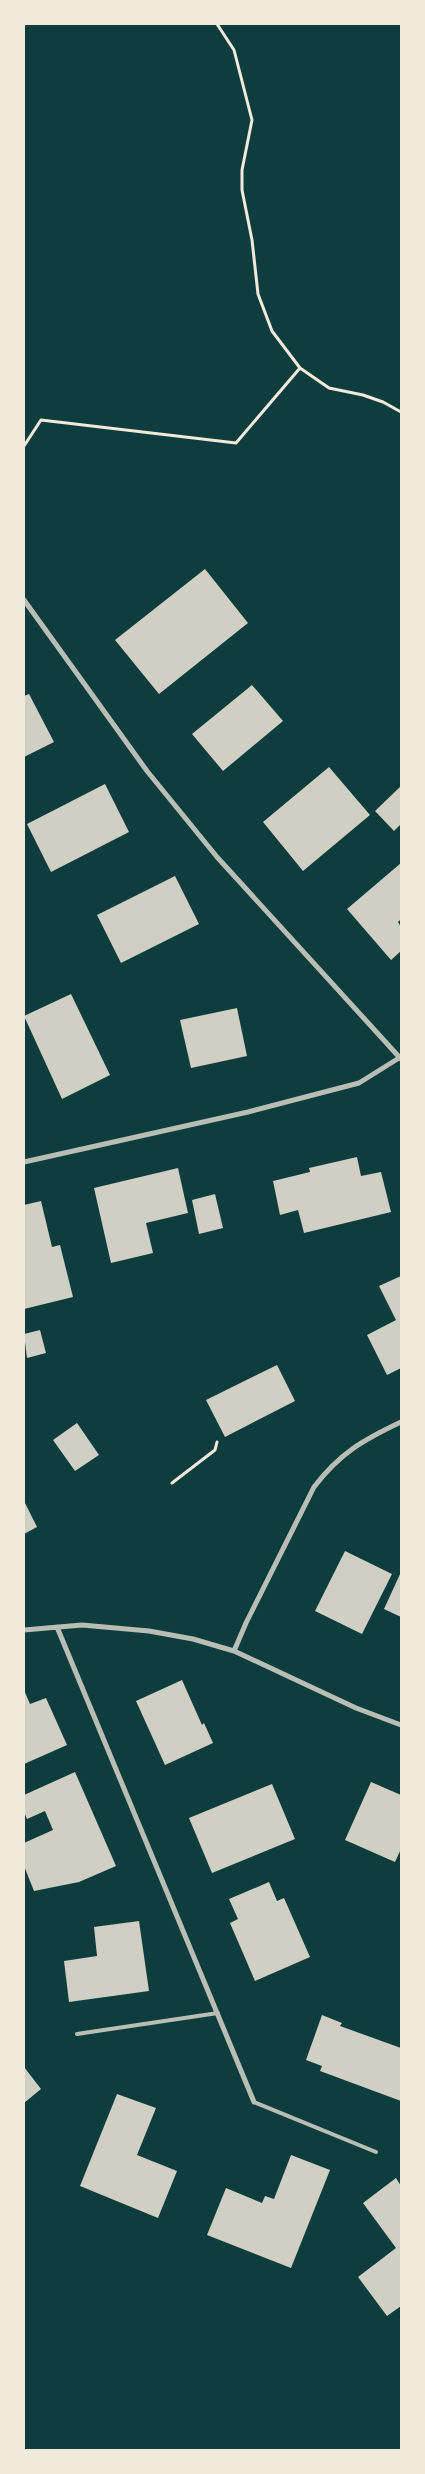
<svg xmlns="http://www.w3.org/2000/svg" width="425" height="2474" font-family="'Work Sans',sans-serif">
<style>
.building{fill:#cfcfc3}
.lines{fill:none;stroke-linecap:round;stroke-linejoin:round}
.path{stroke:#f1e9da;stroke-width:3}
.service{stroke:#b8beb3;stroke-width:4}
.minor{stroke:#b8beb3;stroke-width:5}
</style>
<rect width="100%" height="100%" fill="#0f3d3e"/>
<path class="building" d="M205,569L248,623L159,694L115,640Z
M252,685L283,721L223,771L192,734Z
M29,694L54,742L24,757V696Z
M329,767L370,815L303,871L263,822Z
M105,784L129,832L51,872L27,824Z
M401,786V824L394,831L375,811Z
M401,863V919L398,922L401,927V951L391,960L347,909Z
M175,876L199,924L121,963L97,915Z
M71,994L110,1075L62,1099L24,1016Z
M237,1008L247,1056L191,1068L180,1020Z
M357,1157L361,1176L381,1172L391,1212L304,1233L298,1210L280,1215L273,1181L310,1172L309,1168Z
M178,1168L188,1213L146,1223L153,1253L111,1263L94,1188Z
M215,1194L223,1228L199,1234L192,1200Z
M41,1201L52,1247L60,1245L73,1297L24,1309V1205Z
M401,1276V1368L387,1375L367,1335L396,1320L379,1286Z
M40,1330L46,1353L27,1358L24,1334Z
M277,1365L295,1401L225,1437L206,1400Z
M77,1423L99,1455L75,1471L53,1440Z
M24,1501L37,1527L24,1534Z
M345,1551L392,1574L362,1634L315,1611Z
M401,1572V1617L384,1609Z
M182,1680L202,1725L204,1723L213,1743L165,1765L136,1701Z
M24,1690L30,1704L46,1698L67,1745L24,1764Z
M75,1772L116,1866L79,1882L34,1891L24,1866V1843L53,1830L45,1811L27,1819L24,1812V1795Z
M371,1782L401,1795V1849L395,1862L345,1840Z
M272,1784L295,1839L212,1873L189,1818Z
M269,1882L277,1901L284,1898L310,1957L255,1981L230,1923L238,1919L229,1899Z
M139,1921L149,1991L69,2002L64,1961L97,1956L94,1927Z
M322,2015L342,2023L340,2026L401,2048V2101L320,2071L322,2066L306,2060Z
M24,2067L41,2089L24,2103Z
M117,2094L156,2108L137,2155L177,2171L158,2218L80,2186Z
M291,2155L330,2170L291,2268L207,2235L226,2188L262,2203L265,2196L274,2199Z
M396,2178L401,2186V2306L387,2316L358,2277L396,2248L363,2203Z"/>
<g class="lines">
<path class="path" d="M217,24L234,50L252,120L242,170V190L252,240L258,294L272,331L300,368L329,388L363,395L383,402L401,412
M24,446L41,420L236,443L300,368
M172,1483L215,1450L217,1442"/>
<path class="service" d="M77,2034L218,2013
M254,2102L376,2152"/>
<path class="minor" d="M24,600L147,771L217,857L401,1059
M24,1162L248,1112L359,1083L399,1058
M57,1627L254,2102
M24,1630L82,1625L149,1631L193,1639L234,1651L356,1708L401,1725
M234,1651L246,1623L314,1487C340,1453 363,1440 401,1422"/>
</g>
<rect width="425" height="2474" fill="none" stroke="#f1e9da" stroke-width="50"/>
</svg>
